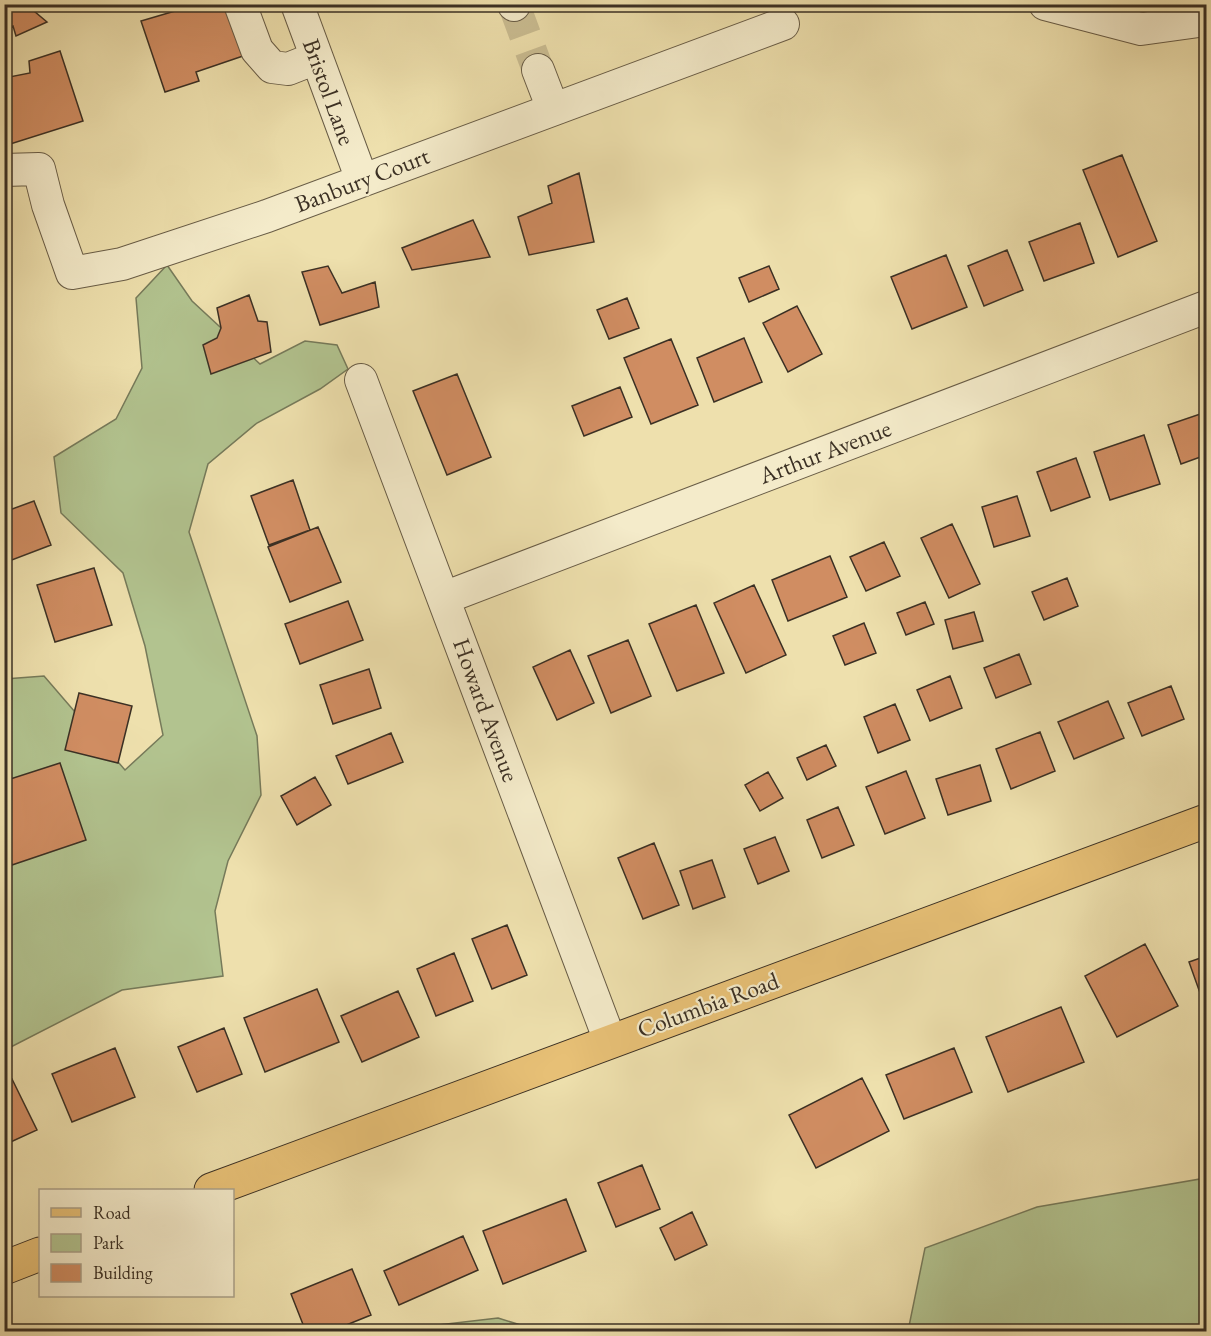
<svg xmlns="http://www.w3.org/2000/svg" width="1211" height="1336" font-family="'EB Garamond',serif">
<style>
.green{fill:#b2c38f;stroke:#767a5a;stroke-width:1.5}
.building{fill:#d08d62;stroke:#3b3024;stroke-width:1.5}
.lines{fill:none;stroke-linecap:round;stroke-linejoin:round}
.minor-tunnel{stroke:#cabd92;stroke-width:32;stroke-dasharray:32 16;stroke-linecap:butt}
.minor-casing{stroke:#685c46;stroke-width:34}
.major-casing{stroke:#3b3024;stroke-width:35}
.minor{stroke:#f4ebca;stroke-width:32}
.major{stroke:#e7c076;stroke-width:33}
.labels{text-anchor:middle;stroke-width:4.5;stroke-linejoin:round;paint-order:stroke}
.street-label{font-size:24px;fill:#3b3024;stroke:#f4ebca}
</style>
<rect width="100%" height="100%" fill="#eee0ad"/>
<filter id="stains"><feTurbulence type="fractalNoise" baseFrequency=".00333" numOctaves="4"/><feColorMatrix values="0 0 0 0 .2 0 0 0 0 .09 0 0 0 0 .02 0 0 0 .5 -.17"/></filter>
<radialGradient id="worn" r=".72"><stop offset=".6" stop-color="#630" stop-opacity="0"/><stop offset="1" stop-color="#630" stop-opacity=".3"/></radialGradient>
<path class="green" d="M167,265L192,301L260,364L305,341L337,345L348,369L320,389L257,423L208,464L189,532L257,736L261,795L228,861L215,911L223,976L122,990L5,1050V679L44,676L125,770L163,735L145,646L123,573L61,513L54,457L116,419L142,368L136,298Z
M1206,1178V1331H908L925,1248L1037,1207Z
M498,1318L540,1331H416L438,1325Z"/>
<path class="building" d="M4,4H31L34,11L47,22L16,36L13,26L4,30Z
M171,4H225L243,56L196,72L199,81L165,92L141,21L175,11Z
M60,51L83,121L4,146V78L30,73L29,61Z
M1122,155L1157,241L1118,257L1083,170Z
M579,173L594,242L529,255L518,217L552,203L548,186Z
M473,220L490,257L412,270L402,248Z
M1080,223L1094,263L1044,281L1029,242Z
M1007,250L1023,290L984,306L968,266Z
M946,255L967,307L912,329L891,277Z
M328,266L342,293L375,282L379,307L320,325L302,272Z
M769,266L779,289L749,302L739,278Z
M249,295L258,321L267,322L271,352L211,374L203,345L217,338L221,328L217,308Z
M627,298L639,328L609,339L597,310Z
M797,306L822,354L788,372L763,323Z
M744,338L762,382L714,402L697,358Z
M671,339L698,405L651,424L624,358Z
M457,374L491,457L447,475L413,391Z
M620,387L632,417L584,436L572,406Z
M1206,412V455L1181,464L1168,425Z
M1144,435L1160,484L1110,500L1094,452Z
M1076,458L1090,497L1051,511L1037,472Z
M293,480L310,530L269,545L251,496Z
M1017,496L1030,536L994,547L982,507Z
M34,501L51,545L4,563V512Z
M952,524L980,584L949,598L921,538Z
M318,527L341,582L290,602L268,547Z
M884,542L900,576L866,591L850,557Z
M830,556L847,597L788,621L772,580Z
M94,568L112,625L55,642L37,585Z
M1067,578L1078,606L1044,620L1032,592Z
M754,585L786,655L746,673L714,603Z
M348,601L363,640L300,664L285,624Z
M925,602L934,624L906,635L897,613Z
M696,605L724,673L677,691L649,624Z
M974,612L983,641L953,649L945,620Z
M864,623L876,653L845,665L833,636Z
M628,640L651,696L611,713L588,656Z
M570,650L594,703L557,720L533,667Z
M1019,654L1031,684L996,698L984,668Z
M369,669L381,708L333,724L320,685Z
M950,676L962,708L930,721L917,690Z
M1171,686L1184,719L1142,736L1128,703Z
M79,693L132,706L118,763L65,750Z
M1108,701L1124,738L1074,759L1058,722Z
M895,704L910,740L878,753L864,717Z
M1040,732L1055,771L1011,789L996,749Z
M391,733L403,762L348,784L336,756Z
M826,745L836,766L807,780L797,758Z
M60,763L86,840L12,865L4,843V781Z
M980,765L991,801L948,815L936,779Z
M906,771L925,818L885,834L866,787Z
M768,772L783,798L760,811L745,785Z
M315,777L331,805L297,825L281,796Z
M838,807L854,845L822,858L807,820Z
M775,837L789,871L758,884L744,849Z
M654,843L679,905L643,919L618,858Z
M712,860L725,897L693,909L680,871Z
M507,925L527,975L492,989L472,939Z
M1145,944L1178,1006L1117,1037L1085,976Z
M454,953L473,1001L436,1016L417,969Z
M1206,956V1006L1205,1007L1189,962Z
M317,989L339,1042L265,1072L244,1018Z
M398,991L419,1037L362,1062L341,1016Z
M1061,1007L1084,1062L1008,1092L986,1037Z
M224,1028L242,1074L197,1092L178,1047Z
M115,1048L135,1097L72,1122L52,1074Z
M954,1048L972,1092L904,1119L886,1075Z
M862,1078L889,1131L816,1168L789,1115Z
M12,1079L37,1130L4,1145V1082Z
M642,1165L660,1209L616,1227L598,1183Z
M566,1199L586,1251L503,1284L483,1231Z
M692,1212L707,1245L675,1260L660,1228Z
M463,1236L478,1270L399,1305L384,1271Z
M352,1269L371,1315L329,1332H306L291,1294Z"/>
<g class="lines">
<path class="minor-tunnel" d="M514,5L538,70"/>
<defs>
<path id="minor" d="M240,4L257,50L272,67L288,69L316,58
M297,4L362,180
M514,4V5
M1045,4L1141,29L1206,20
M538,70L553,109
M4,170L39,169L48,205L72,273L122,264L267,216L783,24
M361,380L610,1041
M444,598L1206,307"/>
<path id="major" d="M211,1190L1206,821
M4,1268L40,1254"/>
</defs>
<use href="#minor" class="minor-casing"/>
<use href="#major" class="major-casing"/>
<use href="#minor" class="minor"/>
<use href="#major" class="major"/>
</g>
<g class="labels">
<g class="street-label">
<text transform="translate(329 92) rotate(70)" y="8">Bristol Lane</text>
<text transform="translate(362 180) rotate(-21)" y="8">Banbury Court</text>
<text transform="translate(825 452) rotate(-21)" y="8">Arthur Avenue</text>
<text transform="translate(486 710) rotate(70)" y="8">Howard Avenue</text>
<text transform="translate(708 1005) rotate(-20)" y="8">Columbia Road</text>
</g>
</g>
<rect width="1211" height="1336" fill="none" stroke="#eee0ad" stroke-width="24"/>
<rect x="6" y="6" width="1199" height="1324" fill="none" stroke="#3b3024" stroke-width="3"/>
<rect x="12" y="12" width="1187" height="1312" fill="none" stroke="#3b3024" stroke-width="1.5"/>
<rect x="39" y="1189" width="195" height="108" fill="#f4ebca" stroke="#aaa088" stroke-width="1.5"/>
<rect x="51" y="1208" width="30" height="9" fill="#e7c076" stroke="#aaa088" stroke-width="1.5"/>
<text x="93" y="1219" font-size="18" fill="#3b3024">Road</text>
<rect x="51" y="1234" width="30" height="18" fill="#b2c38f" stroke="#aaa088" stroke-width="1.5"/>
<text x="93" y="1249" font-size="18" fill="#3b3024">Park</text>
<rect x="51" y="1264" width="30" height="18" fill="#d08d62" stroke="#aaa088" stroke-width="1.5"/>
<text x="93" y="1279" font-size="18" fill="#3b3024">Building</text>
<rect width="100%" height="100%" filter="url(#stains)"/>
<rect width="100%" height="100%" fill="url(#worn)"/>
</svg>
